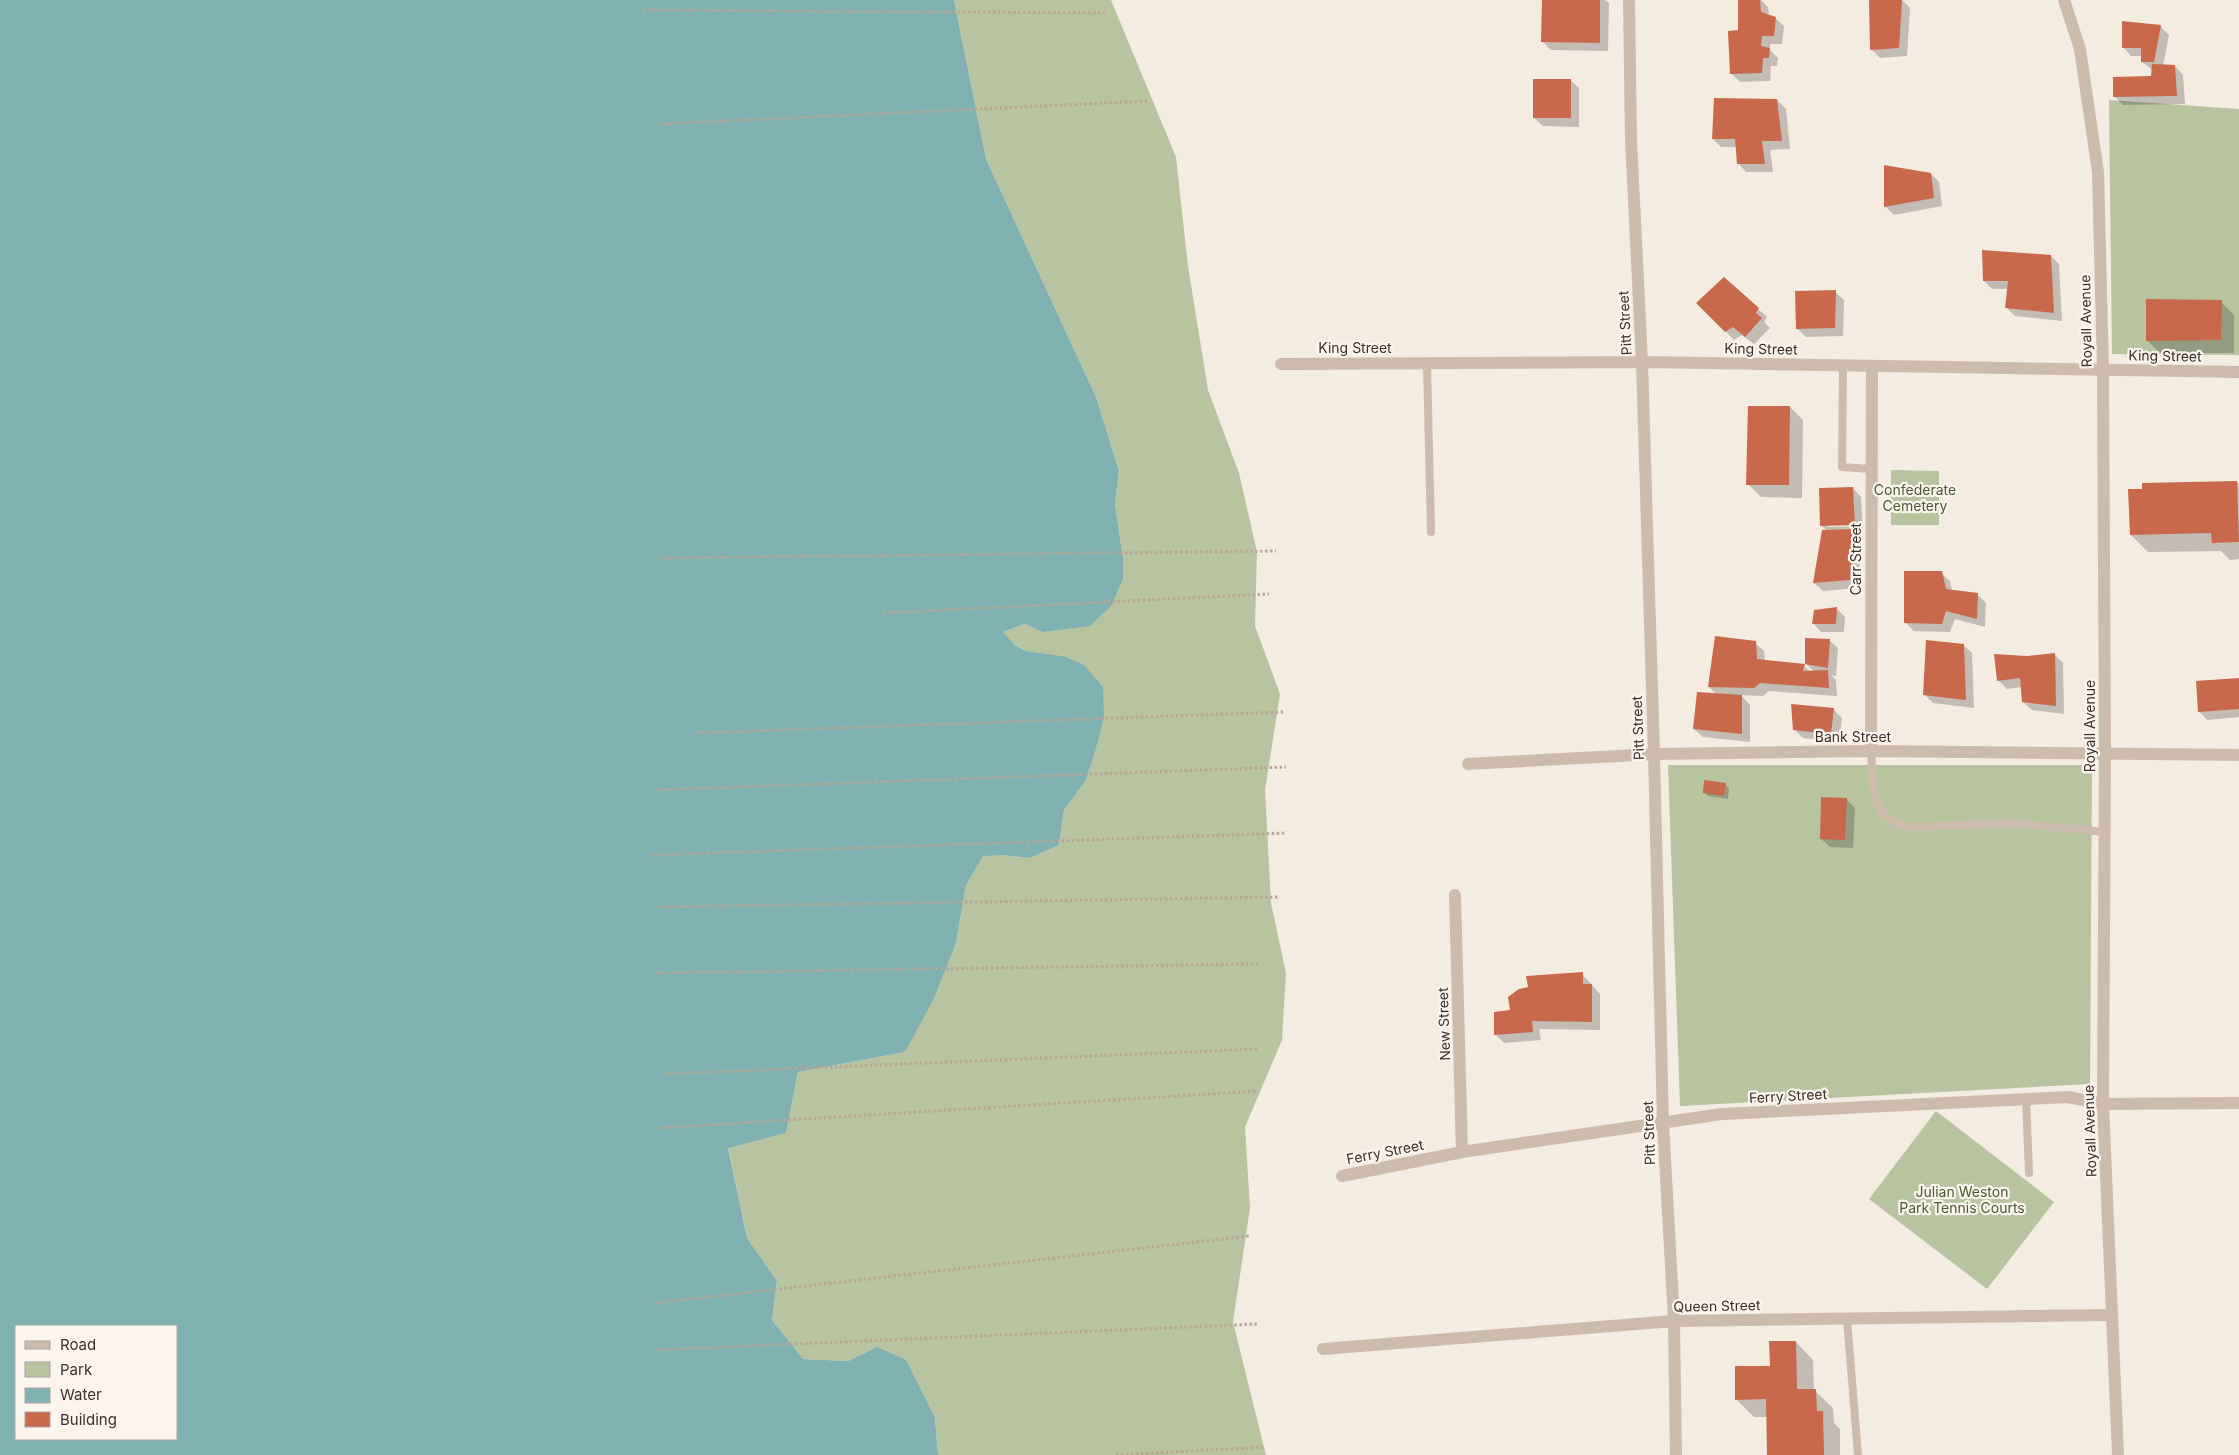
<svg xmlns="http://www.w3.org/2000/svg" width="2239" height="1455" font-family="Inter,sans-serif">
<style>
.green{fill:#b8c4a0}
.water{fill:#7fb0b2;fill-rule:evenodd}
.shadow{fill:#0003;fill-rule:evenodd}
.building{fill:#c8694b}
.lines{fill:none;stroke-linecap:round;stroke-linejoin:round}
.path{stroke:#b9a596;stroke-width:3;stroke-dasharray:2.5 2.5;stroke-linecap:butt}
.service{stroke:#cdbbac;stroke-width:8}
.minor{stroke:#cdbbac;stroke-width:12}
.tertiary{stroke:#cdbbac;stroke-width:12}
.labels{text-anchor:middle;stroke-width:4.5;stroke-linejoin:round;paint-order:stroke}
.street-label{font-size:14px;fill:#3b302b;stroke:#fbf5ee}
.park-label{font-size:14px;fill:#4a5a2e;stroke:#fbf5ee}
</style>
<rect width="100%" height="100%" fill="#f4ebe1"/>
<path class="green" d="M954,0H1111L1176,157L1188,266L1208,390L1239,473L1257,552L1255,626L1280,694L1265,790L1271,903L1286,973L1282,1040L1245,1127L1250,1208L1233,1322L1266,1455H938L935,1418L877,1347L848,1361L803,1359L772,1320L777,1281L747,1238L728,1147L786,1133L798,1072L905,1052L956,943L966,885L983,855H1001L1030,858L1059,845L1064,810L1086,780L1094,755L1063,656L1026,651L1016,646L1003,632L1025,624L1042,632L1123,558L1115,504L1119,471L1096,397L986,159Z
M2109,100L2239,109V355L2112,354Z
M1891,470L1939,471V525H1891Z
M1668,765H2092L2090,1084L1680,1106Z
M1936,1111L2054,1202L1987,1289L1869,1199Z"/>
<path class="water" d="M0,0H954L986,159L1096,397L1119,471L1115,504L1123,558V579L1111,606L1090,626L1042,632L1025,624L1003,632L1016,646L1026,651L1063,656L1084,665L1103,687L1104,718L1094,755L1086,780L1064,810L1059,845L1030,858L1001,855L983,856L966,885L956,943L933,1000L905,1052L798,1072L786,1133L728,1148L747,1238L777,1281L772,1320L803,1359L848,1361L877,1347L906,1360L935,1418L938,1455H0ZM16,1326H176V1439H16Z"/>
<path class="shadow" d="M1543,0H1605L1609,3L1608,51L1551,50L1542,41Z
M1739,0H1761L1768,7L1769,15L1775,18L1784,26L1782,44H1770V50L1778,58L1777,66H1771L1770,81L1740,82L1731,73L1740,31Z
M1870,0H1902L1910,8L1907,56L1880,58L1872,50Z
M2160,26L2169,35L2163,66H2175L2183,75L2185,104L2123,105L2114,96L2152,77L2153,70L2142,62V56H2131L2123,47Z
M1570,80L1579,88V127L1543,126L1534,118Z
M1777,100L1786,109L1790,149L1770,150L1773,172H1746L1738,163L1737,147H1721L1713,139Z
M1931,174L1939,182L1942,206L1894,215L1885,206Z
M2051,256L2059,264L2062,321L2015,316L2006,307L2009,289H1992L1984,281Z
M1835,292L1844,300L1843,336L1806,337L1797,328Z
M2221,302L2234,315V353H2160L2147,340Z
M1698,303L1758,309L1767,317L1764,322L1770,328L1754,344L1742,335L1734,340Z
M1790,407L1803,420L1802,498L1761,497L1748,484Z
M2237,482L2239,484V559L2230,560L2221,551L2148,552L2131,535Z
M1853,488L1861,497L1863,533H1856L1861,539L1858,588L1823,591L1814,583L1827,531L1822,526ZM1861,523L1862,526L1828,527V525Z
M1941,573L1950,581L1952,591L1977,594L1986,603L1985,627L1955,619L1950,632L1914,631L1905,622Z
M1837,609L1845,617L1844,632H1821L1813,623Z
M1829,640L1838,648L1836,676L1831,675L1836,680L1837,696L1769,691L1763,696L1741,695L1750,705V742L1703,737L1694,729L1717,695L1709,687L1755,643L1764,651L1765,661L1804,666L1815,676L1817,674L1806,664Z
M1963,645L1972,653L1974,708L1933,703L1925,695Z
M2054,654L2063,663L2064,714L2032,710L2023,702L2022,687L2007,689L1998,680L2027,657Z
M2239,680V717L2207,720L2199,711Z
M1834,710L1842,718L1839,742L1803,738L1794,729Z
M1725,784L1729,788L1728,799L1708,796L1704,792Z
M1846,799L1855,808L1853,848L1830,847L1821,839Z
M1582,974L1600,994V1030L1539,1029L1541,1040L1504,1043L1496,1035L1495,1013L1511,1011L1529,988Z
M1796,1342L1813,1360L1814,1390L1833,1408L1834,1423L1840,1429V1455H1768L1767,1417H1754L1736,1399Z"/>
<path class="building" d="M1542,0H1600V43L1541,42Z
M1738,0H1760L1761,12L1776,17L1774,36H1762L1761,46L1770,48L1769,58H1763L1762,73L1730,74L1728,31L1738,30Z
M1869,0H1902L1899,48L1870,50Z
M2122,21L2161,25L2154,62H2141V48H2122Z
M2152,64L2175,65L2177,96L2113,97V77L2151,76Z
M1533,79H1571V118H1533Z
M1714,98L1777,99L1782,141H1762L1765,164H1737L1735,139H1712Z
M1884,165L1931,173L1934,198L1884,207Z
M1982,250L2051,255L2054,313L2005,308L2008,281H1983Z
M1724,277L1759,308L1756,313L1762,318L1745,337L1733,327L1725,332L1696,303Z
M1836,290L1835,328L1796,329L1795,291Z
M2146,299L2222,300L2221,340L2146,341Z
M1748,406H1790L1789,485H1746Z
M2237,481L2239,542L2212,543L2211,533L2130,535L2128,489H2142V483Z
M1853,487L1855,525L1820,526L1819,488Z
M1853,529L1850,580L1813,583L1822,530Z
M1904,571H1942L1946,589L1978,593L1977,619L1946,611L1942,624L1904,623Z
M1837,607L1836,624H1812L1814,610Z
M1715,636L1756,641L1757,659L1805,664L1803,671L1828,670L1829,688L1760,683L1754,688L1708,687Z
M1805,638L1830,639L1828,668L1805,664Z
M1926,640L1964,644L1966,700L1923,695Z
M2055,653L2056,706L2022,702L2020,678L1997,681L1994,654L2027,656Z
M2239,678V709L2198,712L2196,681Z
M1697,692L1742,695V734L1693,729Z
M1791,704L1834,708L1831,734L1793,730Z
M1704,780L1726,783L1724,796L1703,793Z
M1821,797L1847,798L1845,840L1820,839Z
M1583,972V984H1592V1022L1532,1021L1533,1032L1494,1035V1012L1510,1010L1508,997L1519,989L1528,987L1526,976Z
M1769,1341H1796L1797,1389H1816L1817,1411H1823L1824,1455H1767L1766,1399L1735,1400V1366H1770Z"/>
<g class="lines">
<path class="path" d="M643,10L1105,13
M660,124L1149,101
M660,558L1276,551
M883,613L1269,594
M696,733L1283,712
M655,790L1286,767
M652,855L1286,833
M660,907L1280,897
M656,973L1258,964
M665,1074L1258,1049
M659,1128L1258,1091
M655,1303L1249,1236
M655,1350L1257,1324
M1116,1455L1265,1447"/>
<path class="service" d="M1427,363L1431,532
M1843,366L1842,467L1871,469
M1871,751C1874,786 1868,820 1911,827L2011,823L2105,832
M2026,1098L2029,1173
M1847,1319L1858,1455"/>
<path class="minor" d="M1629,0L1631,140L1642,362L1654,754L1663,1123L1674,1321L1676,1455
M1281,364L1642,362L2239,372
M1871,751L1872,367
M1468,764L1654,754L1871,751L2239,755
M1455,895L1462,1152
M1342,1176L1462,1152L1722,1114L2068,1097L2103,1104L2239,1103
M1323,1349L1674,1321L2112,1315"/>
<path class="tertiary" d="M2064,0L2080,49L2098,172L2103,370L2105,754L2103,1104L2118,1455"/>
</g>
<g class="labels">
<g class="street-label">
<text transform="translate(2086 321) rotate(-91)" y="5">Royall Avenue</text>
<text transform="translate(1625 323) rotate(-93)" y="5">Pitt Street</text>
<text x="1355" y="353">King Street</text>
<text transform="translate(1761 349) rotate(1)" y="5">King Street</text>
<text transform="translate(2165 356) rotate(1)" y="5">King Street</text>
<text transform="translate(1856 559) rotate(-90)" y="5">Carr Street</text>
<text transform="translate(2090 726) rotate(-90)" y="5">Royall Avenue</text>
<text transform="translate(1638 728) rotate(-92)" y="5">Pitt Street</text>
<text x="1853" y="742">Bank Street</text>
<text transform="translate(1444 1024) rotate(-92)" y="5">New Street</text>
<text transform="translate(1788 1096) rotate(-3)" y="5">Ferry Street</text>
<text transform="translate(2090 1131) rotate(-92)" y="5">Royall Avenue</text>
<text transform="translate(1649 1133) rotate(-92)" y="5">Pitt Street</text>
<text transform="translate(1385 1152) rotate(-11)" y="5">Ferry Street</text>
<text transform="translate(1717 1306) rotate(-1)" y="5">Queen Street</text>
</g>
<g class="park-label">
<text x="1915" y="495">Confederate<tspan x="1915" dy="16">Cemetery</tspan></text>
<text x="1962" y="1197">Julian Weston<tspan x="1962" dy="16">Park Tennis Courts</tspan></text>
</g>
</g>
<rect x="15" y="1325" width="162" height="115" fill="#fbf5ee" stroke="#aea6a0"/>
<rect x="25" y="1341" width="25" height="8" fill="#cdbbac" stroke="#aea6a0"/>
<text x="60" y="1350" font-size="15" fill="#3b302b">Road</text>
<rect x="25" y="1362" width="25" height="15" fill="#b8c4a0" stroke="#aea6a0"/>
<text x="60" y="1375" font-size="15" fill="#3b302b">Park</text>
<rect x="25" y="1388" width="25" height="15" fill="#7fb0b2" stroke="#aea6a0"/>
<text x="60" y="1400" font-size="15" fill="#3b302b">Water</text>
<rect x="25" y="1412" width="25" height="15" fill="#c8694b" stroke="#aea6a0"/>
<text x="60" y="1425" font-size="15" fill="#3b302b">Building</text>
</svg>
